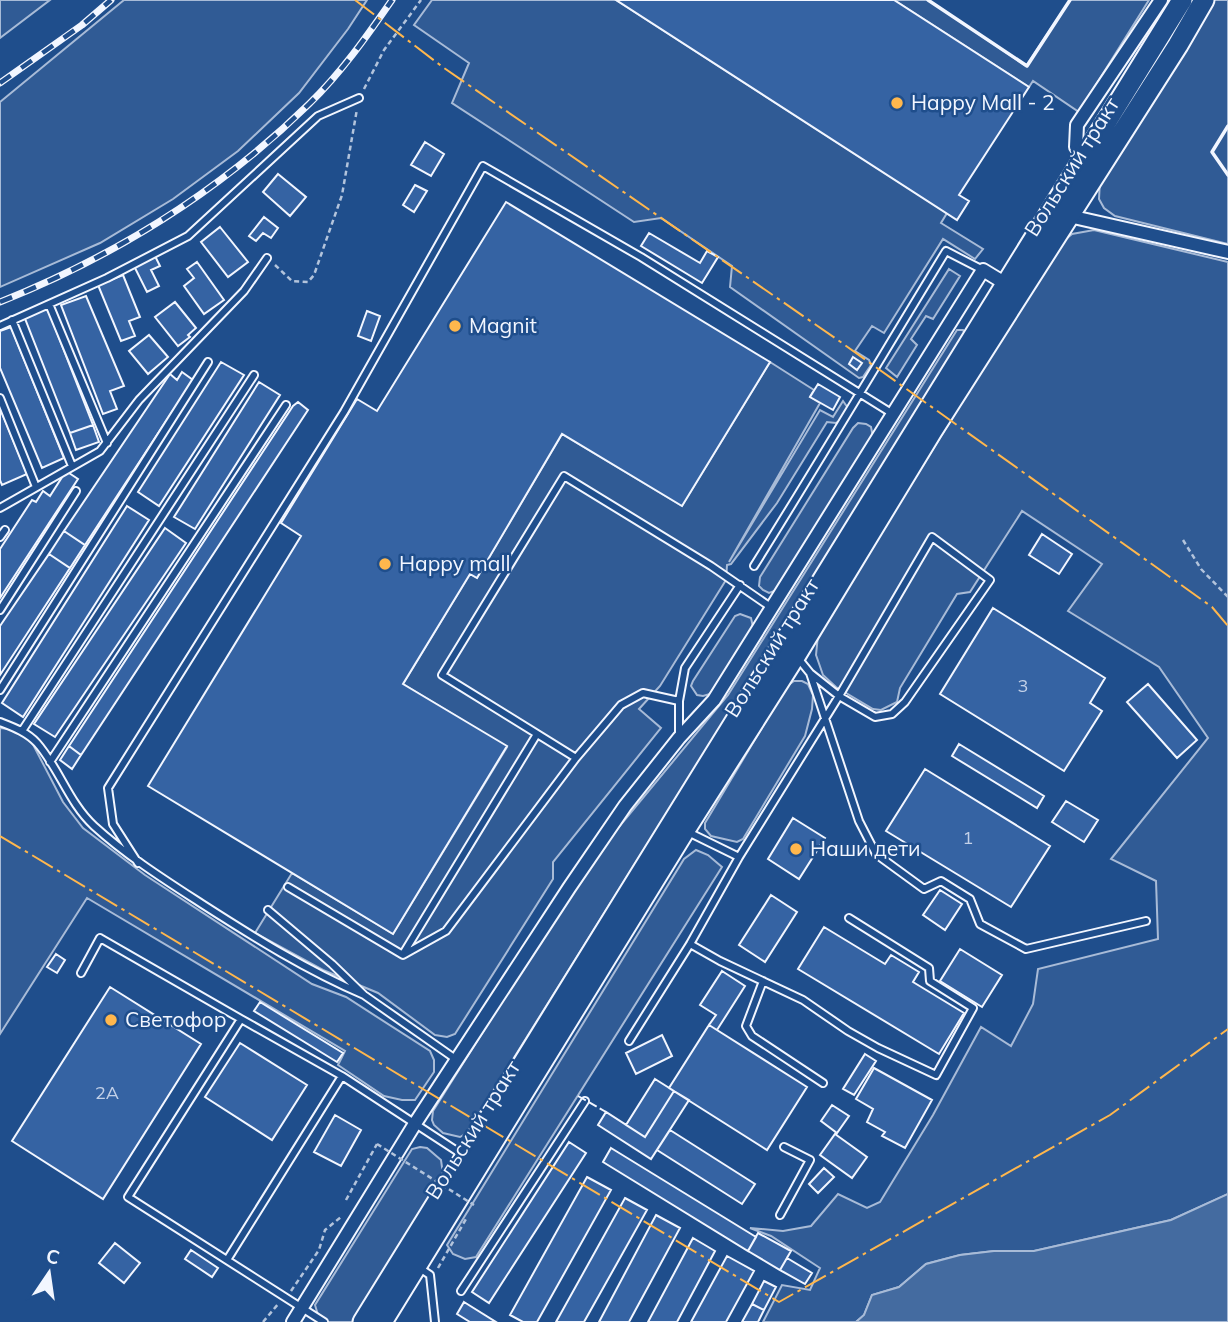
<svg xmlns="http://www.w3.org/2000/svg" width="1228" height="1322" font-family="Mulish,sans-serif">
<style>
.built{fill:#305b95;stroke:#a8bbd7;stroke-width:2}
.water{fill:#446ba0;stroke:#a8bbd7;stroke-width:2}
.building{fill:#3563a3;stroke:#f2f6ff;stroke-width:2}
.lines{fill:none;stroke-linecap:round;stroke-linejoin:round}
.service-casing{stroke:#f2f6ff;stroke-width:10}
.minor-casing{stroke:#f2f6ff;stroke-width:16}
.primary-casing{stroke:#f2f6ff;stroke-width:23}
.path{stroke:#b3c4dc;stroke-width:2.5;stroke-dasharray:5 3.5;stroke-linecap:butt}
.service{stroke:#1f4e8c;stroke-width:6}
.minor{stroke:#1f4e8c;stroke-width:12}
.primary{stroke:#1f4e8c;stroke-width:19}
.rail-casing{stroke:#f2f6ff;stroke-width:7}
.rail{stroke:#1f4e8c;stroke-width:4.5;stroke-dasharray:13;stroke-linecap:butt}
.path-bridge{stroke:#b3c4dc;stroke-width:2.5;stroke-dasharray:5 3.5;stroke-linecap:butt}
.fence{stroke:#f2f6ff;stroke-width:2;stroke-dasharray:9 3.5;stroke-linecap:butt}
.wall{stroke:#f2f6ff;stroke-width:3.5}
.power{stroke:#ffb74d;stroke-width:2;stroke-dasharray:24 5 3.5 5;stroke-linecap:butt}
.poi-dot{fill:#ffb74d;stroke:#1f4e8c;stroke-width:2.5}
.labels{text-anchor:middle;stroke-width:5;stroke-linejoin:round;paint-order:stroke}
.number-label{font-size:18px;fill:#c3d1e8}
.poi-label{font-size:21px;fill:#f2f6ff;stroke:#1f4e8c;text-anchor:start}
.street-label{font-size:21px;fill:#f2f6ff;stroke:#1f4e8c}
</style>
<rect width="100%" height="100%" fill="#1f4e8c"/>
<path class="built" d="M0,0H50L0,38Z
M124,0H367L348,29L299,93L238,151L173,199L100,243L0,287V102Z
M432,0H616L947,213L941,223L983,249L975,259L943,239L884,333L872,326L855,351L869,360L871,365L863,377L859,378L730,287L732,266L661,218L634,222L452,103L469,63L414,25Z
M894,0H928L1026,66L1070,0H1149L1079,112L1033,81L1029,87Z
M1212,0H1228V244L1115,216L1104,208L1099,199L1100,180Z
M1094,230L1228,262V1194L1171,1220L1034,1251H994L960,1255L926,1264L899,1287L872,1295L864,1315L856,1322H763L782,1285L810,1290L820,1268L771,1236L750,1228L783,1231L811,1226L838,1194L867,1208L880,1202L933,1115L981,1027L1011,1046L1033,1004L1038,969L1158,939L1156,881L1111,859L1208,738L1159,667L1068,611L1102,564L1022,511L970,592L957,594L900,688L897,702L881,710L873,709L836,687L823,675L816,655L818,635L1060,244L1072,234Z
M949,269L960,276L933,319L926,316L911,339L917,345L897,377L886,368Z
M957,330H963L965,335L467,1133L460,1137L443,1133L434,1125L432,1120L433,1111L568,897L618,828L728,695Z
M770,362L814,390L810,397L820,403L729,562L820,410L833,417L843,401L848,408L842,420L836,423L827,422L777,503L731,564L727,565L726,580L660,686L639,709L661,728L553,862V879L455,1034L447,1037L435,1035L378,993L323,970L255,933L292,873L393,934L507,747L403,684L470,574L477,578L562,434L682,506Z
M858,423L866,424L871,427L873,437L777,590L769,593L763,590L759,586L760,577L853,428Z
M740,614L751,618L753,627L710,694L703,696L697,695L691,686L693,681L735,616Z
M794,681H802L808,684L813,695L812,709L805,736L743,839L737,842L711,836L705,829V823L787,686Z
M0,728L26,731L63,802L83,828L145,875L312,984L346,997L430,1051L434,1060V1072L415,1100H402L384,1096L338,1065L345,1051L87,898L0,1034Z
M696,850L708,855L722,867L476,1257L465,1259L453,1254L447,1245L684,859Z
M420,1147L427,1148L441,1160L443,1174L352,1322H328L318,1315L315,1305L412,1149Z"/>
<path class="water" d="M1228,1194V1322H856L864,1315L872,1295L899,1287L926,1264L960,1255L994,1251H1034L1171,1220Z"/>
<path class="building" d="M616,0H894L1029,87L959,195L969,201L957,220Z
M425,142L444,154L431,176L411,165Z
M278,174L306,197L290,216L263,192Z
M415,185L427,191L414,212L403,205Z
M506,202L770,362L682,506L562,434L477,578L470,574L403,684L507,746L393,934L148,786L301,536L281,523L357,399L377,411Z
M264,217L278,228L271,238L263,233L256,241L249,236Z
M220,227L248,262L228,277L201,242Z
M649,233L700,263L707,251L718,257L702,283L641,246Z
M155,256L160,266L151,270L159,286L147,292L134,266Z
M197,262L224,300L204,314L184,286L194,278L187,269Z
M123,275L140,317L129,321L135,336L121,341L98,285Z
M86,296L124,386L110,391L117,409L103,414L61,305Z
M175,302L196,328L188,335L190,337L178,346L155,317Z
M47,307L93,425L70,433L24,316Z
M367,311L380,316L371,341L358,336Z
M11,327L64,458L42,468L0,368V331Z
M149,335L168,357L148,374L129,351Z
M853,357L862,363L857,370L849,364Z
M221,362L244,375L159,506L138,492Z
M182,372L193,380L85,545L64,531L170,374L177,380Z
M259,382L280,395L195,529L174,517Z
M818,384L840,397L833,410L810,397Z
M298,402L308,410L81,755L69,746L293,406Z
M0,408L27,474L2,485L0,480Z
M93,425L99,442L76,450L70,433Z
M66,471L78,479L0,598V549L32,500L36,502L43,491L50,496Z
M127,506L149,520L23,717L2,703Z
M165,528L186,543L55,737L34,724Z
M64,531L85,545L70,568L49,554Z
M1042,534L1072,554L1059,574L1029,555Z
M49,554L70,568L0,675V626Z
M993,608L1105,678L1090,703L1102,711L1064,771L940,694Z
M1148,684L1197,740L1177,758L1127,702Z
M959,744L1044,796L1037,808L952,756Z
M69,746L81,755L72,769L60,760Z
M925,769L1050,846L1011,907L886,831Z
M1066,801L1098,820L1084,842L1052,822Z
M793,818L825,838L799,879L768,859Z
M940,890L962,904L945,930L923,915Z
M771,895L797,912L765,962L739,945Z
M824,927L885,964L891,955L919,972L913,982L964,1013L939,1054L798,969Z
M960,949L1002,975L982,1007L940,981Z
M56,954L65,960L57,973L47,967Z
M722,971L745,986L717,1030L709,1025L716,1015L700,1005Z
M110,987L201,1044L103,1199L12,1141Z
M260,1002L343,1053L337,1062L254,1011Z
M709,1025L807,1087L767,1150L669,1088Z
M662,1035L672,1056L636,1074L626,1053Z
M240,1043L307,1085L272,1140L205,1097Z
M865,1054L876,1061L854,1095L843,1089Z
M874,1068L932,1100L905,1148L882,1136L885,1132L867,1122L873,1109L856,1099Z
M655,1079L674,1091L645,1137L626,1125Z
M674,1091L689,1100L651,1159L598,1125L606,1112L645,1137Z
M832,1105L849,1116L837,1133L821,1121Z
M335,1115L361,1130L341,1166L314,1152Z
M670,1130L755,1184L742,1204L657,1150Z
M835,1134L867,1157L852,1178L820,1155Z
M569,1142L586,1153L489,1303L472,1292Z
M611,1148L756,1237L748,1251L603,1162Z
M824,1168L834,1177L818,1193L809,1184Z
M587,1177L611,1190L537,1322H523L510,1315Z
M625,1198L647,1210L584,1322H556Z
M656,1215L680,1228L629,1322H599Z
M758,1233L791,1251L780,1270L748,1251Z
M693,1238L715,1251L677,1322H648Z
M115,1243L140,1263L124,1283L99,1263Z
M191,1250L218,1268L212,1277L185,1259Z
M727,1256L754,1271L726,1322H691Z
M787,1258L812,1273L805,1284L780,1270Z
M764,1281L776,1287L764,1310L752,1304Z
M464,1302L496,1322H470L457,1314Z
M752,1304L764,1310L758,1322H742Z"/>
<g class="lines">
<defs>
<path id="service" d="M49,304L107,443
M12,320L72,466
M0,326L107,278L188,236L318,116L359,98
M0,398L36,487
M0,508L100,451L139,400L244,291L267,258
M0,537L5,530
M754,566C819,462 882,356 946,251L983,270
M0,610L76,491
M797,657L810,673L859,821L876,854L924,889L941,881L970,899L980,924L1026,949L1146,921
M0,690L208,362
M0,722C13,727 27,732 37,743C59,768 69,803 94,826C127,856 165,880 202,904C255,938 306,970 364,995
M22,731L254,375
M679,737V701L685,668L740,585
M576,758L442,675L564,476L711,566L772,608
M50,762L286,405
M688,832L739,857
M138,863L113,824L108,788L344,412L483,166L641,257L893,414
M288,887L403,955L446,931L576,758L621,705L643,693L679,701
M268,910L332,964L364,995L457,1060
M690,944L720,961L803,1000L848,1031L878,1048L936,1075L973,1008L930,981L929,968L849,918
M403,954L537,734
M81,973L100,938L241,1019
M763,981L746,1026L752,1036L823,1083
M629,1041L690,944L739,857L839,696L932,537L990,580L905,702L892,714L875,717L839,696L810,673
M780,1215L810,1160L784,1147
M227,1260L342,1076
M418,1267L430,1275L435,1322
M461,1291L585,1101
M324,1322L128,1197L241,1019L342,1076L463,1155"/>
<path id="minor" d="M1086,156L1076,147L1077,125L1161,0
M1069,216L1228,252
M293,1322L416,1122L569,888L625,806L679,738L714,700L983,270L1006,284"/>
<path id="primary" d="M363,1322L1182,0
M382,1322L685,830L796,655L932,431L1178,45L1204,0"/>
</defs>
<use href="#service" class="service-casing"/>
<use href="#minor" class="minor-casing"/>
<use href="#primary" class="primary-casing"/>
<path class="path" d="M364,89L384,50L421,0
M275,265L292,281L308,282L314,275L342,195L357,109
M1183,540L1201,569L1228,597
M346,1200L377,1144
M438,1268L466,1219
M291,1291L319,1250L325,1230L341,1217
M263,1322L279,1303"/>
<use href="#service" class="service"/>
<use href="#minor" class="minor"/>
<use href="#primary" class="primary"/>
<defs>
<path id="rail" d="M0,83L82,25L111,0
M0,302C115,256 220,191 309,104C341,73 367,36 392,0"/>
</defs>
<use href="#rail" class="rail-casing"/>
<use href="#rail" class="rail"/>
<path class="path-bridge" d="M377,1144L474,1205"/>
<path class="fence" d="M578,1096L606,1112"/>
<path class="wall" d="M928,0L1027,66L1070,0
M1228,126L1212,152L1228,175"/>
<path class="power" d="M355,0L444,68L835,338L1212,607L1228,626
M0,836L779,1302L1110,1115L1228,1029"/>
</g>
<g class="poi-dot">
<circle cx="897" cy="103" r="7"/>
<circle cx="455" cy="326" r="7"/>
<circle cx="385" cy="564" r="7"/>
<circle cx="796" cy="849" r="7"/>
<circle cx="111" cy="1020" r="7"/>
</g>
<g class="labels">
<g class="number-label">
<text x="1023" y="692">3</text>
<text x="968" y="844">1</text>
<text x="107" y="1099">2А</text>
</g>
<g class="poi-label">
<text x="911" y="110">Happy Mall - 2</text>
<text x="469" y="333">Magnit</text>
<text x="399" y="571">Happy mall</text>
<text x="810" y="856">Наши дети</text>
<text x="125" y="1027">Светофор</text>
</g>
<g class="street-label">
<text transform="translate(1072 167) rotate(-58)" y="7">Вольский тракт</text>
<text transform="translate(772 648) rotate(-58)" y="7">Вольский тракт</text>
<text transform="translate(473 1130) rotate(-58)" y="7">Вольский тракт</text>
</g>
</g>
<g transform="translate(49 1273) rotate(13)" stroke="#1f4e8c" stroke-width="5" paint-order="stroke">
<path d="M0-5L12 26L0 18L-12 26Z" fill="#f2f6ff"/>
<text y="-10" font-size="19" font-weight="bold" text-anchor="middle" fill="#f2f6ff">С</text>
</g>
</svg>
